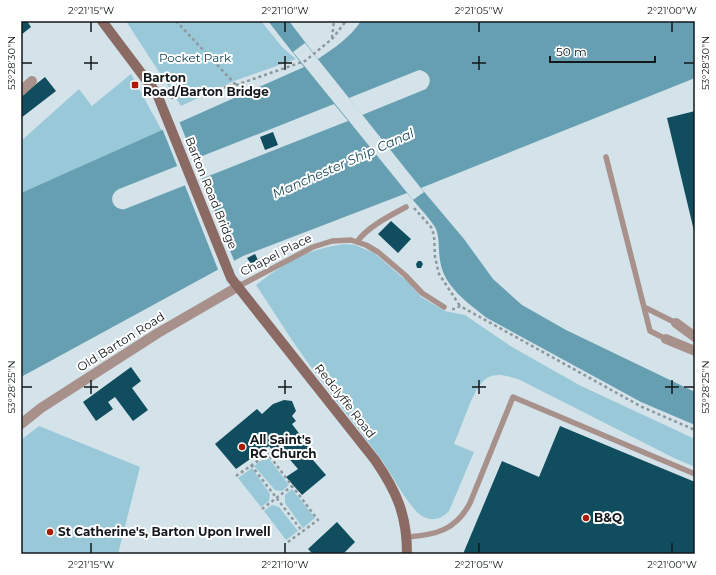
<svg xmlns="http://www.w3.org/2000/svg" width="716" height="575" font-family="Montserrat,sans-serif">
<style>
.green{fill:#99c8d9}
.water{fill:#679fb2;fill-rule:evenodd}
.pier{fill:#d3e3e9}
.building{fill:#104d5e}
.lines{fill:none;stroke-linecap:round;stroke-linejoin:round}
.path{stroke:#8b989c;stroke-width:2.5;stroke-dasharray:3 3;stroke-linecap:butt}
.service{stroke:#a8908b;stroke-width:5.5}
.minor{stroke:#a8908b;stroke-width:10}
.secondary{stroke:#8b6a63;stroke-width:10}
.ticks{fill:none;stroke:#13191b;stroke-width:1.5}
.poi-dot{fill:#ab1c08;stroke:#fff;stroke-width:1.5}
.labels{text-anchor:middle;stroke-width:4;stroke-linejoin:round;paint-order:stroke}
.park-label{font-size:12px;fill:#0a3f4d;stroke:#fff}
.poi-label{font-size:12px;font-weight:bold;fill:#13191b;stroke:#fff;text-anchor:start}
.street-label{font-size:12px;fill:#13191b;stroke:#fff}
.water-label{font-size:13px;font-style:italic;fill:#1b4c5b;stroke:#fff}
.neatline{fill:none;stroke:#13191b;stroke-width:1.5}
.ticks-label{font-size:10px;text-anchor:middle;fill:#13191b}
</style>
<rect width="100%" height="100%" fill="#d3e3e9"/>
<path class="green" d="M126,21H261L283,48L296,59L234,81L181,106Z
M131,74L162,131L21,193V141L79,89L92,106Z
M345,244L355,245L374,253L409,283L420,296L431,303L445,311L465,315L512,347L581,386L695,439V467L674,458L520,380C488,368 481,378 469,406C464,419 459,431 454,444L474,452L449,511C441,519 433,522 422,516C409,508 393,476 383,462C354,422 322,384 294,343C281,324 269,304 256,285C286,262 307,249 345,244Z
M39,426L140,467L118,554H21V440Z
M267,456L289,485L282,491L275,490L254,466Z
M252,468L270,494L269,501L261,507L238,478Z
M292,489L315,518L303,528L285,503V495Z
M272,505L279,507L298,531L286,540L264,511Z"/>
<path class="water" d="M268,21H289L318,59C334,48 350,38 361,21H695V78L421,188L464,239L493,279L522,305L566,330L695,392V425L641,402L487,318C468,303 443,286 440,260C438,249 440,236 435,227C427,215 416,204 407,193L243,256L21,377V193L304,67ZM419,70C430,72 433,81 426,89L362,115L349,98ZM334,104L348,121L125,209C112,211 107,195 119,189Z"/>
<path class="pier" d="M305,43L424,192L413,200L293,52Z
M179,121L195,161L178,168L162,128Z
M201,177L235,263L219,272L184,183Z"/>
<path class="building" d="M21,21H27L31,27L21,35Z
M45,77L56,91L21,118V96Z
M695,111V231H694L667,118Z
M273,132L278,145L265,150L260,137Z
M391,221L411,239L398,253L378,234Z
M255,254L258,260L251,264L247,258Z
M418,261H421L423,264L421,268H417L416,264Z
M131,367L141,381L132,388L148,410L133,421L115,397L108,402L113,409L96,421L83,402Z
M284,400L292,401L296,411L292,416L296,421L292,424L316,456L313,460L326,475L302,495L286,477L298,469L280,448L275,453L269,446L236,469L215,444L257,409L262,414L273,404Z
M560,426L695,482V554H463L502,461L539,477Z
M337,522L355,542L343,554H313L308,549Z"/>
<g class="lines">
<path class="path" d="M176,21L236,85
M332,38L334,21
M171,98L236,85L305,61L332,39L346,21
M414,208L431,227L434,235L435,257L439,274L460,306
M452,309H455L460,306L642,407L695,430
M251,465L302,531
M236,476L268,454L318,520L288,542
M262,509L292,486"/>
<path class="service" d="M606,157L650,331L666,339
M357,242C367,227 391,215 406,207
M239,286L313,247L332,241L351,240L366,245L378,252L405,275L422,293L444,307
M644,307L676,323
M407,537C436,535 456,530 470,503L513,397L695,474"/>
<path class="minor" d="M21,91L32,81
M676,323L695,337
M666,339L695,351
M21,424L41,408L158,333L239,286"/>
<path class="secondary" d="M102,21L157,94L231,278L375,460C397,492 407,515 407,554"/>
</g>
<path class="ticks" d="M91,22V32M285,22V32M479,22V32M672,22V32M91,56V70M285,56V70M479,56V70M22,63H32M84,63H98M278,63H292M472,63H486M684,63H694M91,380V394M285,380V394M479,380V394M672,380V394M22,387H32M84,387H98M278,387H292M472,387H486M665,387H679M684,387H694M91,543V553M285,543V553M479,543V553M672,543V553"/>
<g class="poi-dot">
<rect x="131" y="81" width="8" height="8" rx="2"/>
<circle cx="242" cy="447" r="4"/>
<circle cx="586" cy="518" r="4"/>
<circle cx="50" cy="532" r="4"/>
</g>
<g class="labels">
<g class="park-label">
<text x="195" y="62">Pocket Park</text>
</g>
<g class="poi-label">
<text x="143" y="82">Barton<tspan x="143" dy="14">Road/Barton Bridge</tspan></text>
<text x="250" y="444">All Saint's<tspan x="250" dy="14">RC Church</tspan></text>
<text x="594" y="522">B&amp;Q</text>
<text x="58" y="536">St Catherine's, Barton Upon Irwell</text>
</g>
<g class="street-label">
<text transform="translate(211 193) rotate(68)" y="4">Barton Road Bridge</text>
<text transform="translate(276 255) rotate(-27)" y="4">Chapel Place</text>
<text transform="translate(121 342) rotate(-32)" y="4">Old Barton Road</text>
<text transform="translate(345 401) rotate(52)" y="4">Redclyffe Road</text>
</g>
<g class="water-label">
<text transform="translate(343 163) rotate(-24)" y="5">Manchester Ship Canal</text>
</g>
</g>
<rect width="716" height="575" fill="none" stroke="#ffffff" stroke-width="44"/>
<path d="M550 56v6h105v-6" fill="none" stroke="#13191b" stroke-width="2"/>
<text x="556" y="56" font-size="12" fill="#13191b" stroke="#ffffff" stroke-width="3" paint-order="stroke">50 m</text>
<rect x="22" y="22" width="672" height="531" class="neatline"/>
<g class="ticks-label">
<text x="91" y="14">2°21'15"W</text>
<text x="285" y="14">2°21'10"W</text>
<text x="479" y="14">2°21'05"W</text>
<text x="672" y="14">2°21'00"W</text>
<text transform="translate(11 63) rotate(-90)" y="4">53°28'30"N</text>
<text transform="translate(705 63) rotate(-90)" y="4">53°28'30"N</text>
<text transform="translate(11 387) rotate(-90)" y="4">53°28'25"N</text>
<text transform="translate(705 387) rotate(-90)" y="4">53°28'25"N</text>
<text x="91" y="568">2°21'15"W</text>
<text x="285" y="568">2°21'10"W</text>
<text x="479" y="568">2°21'05"W</text>
<text x="672" y="568">2°21'00"W</text>
</g>
</svg>
